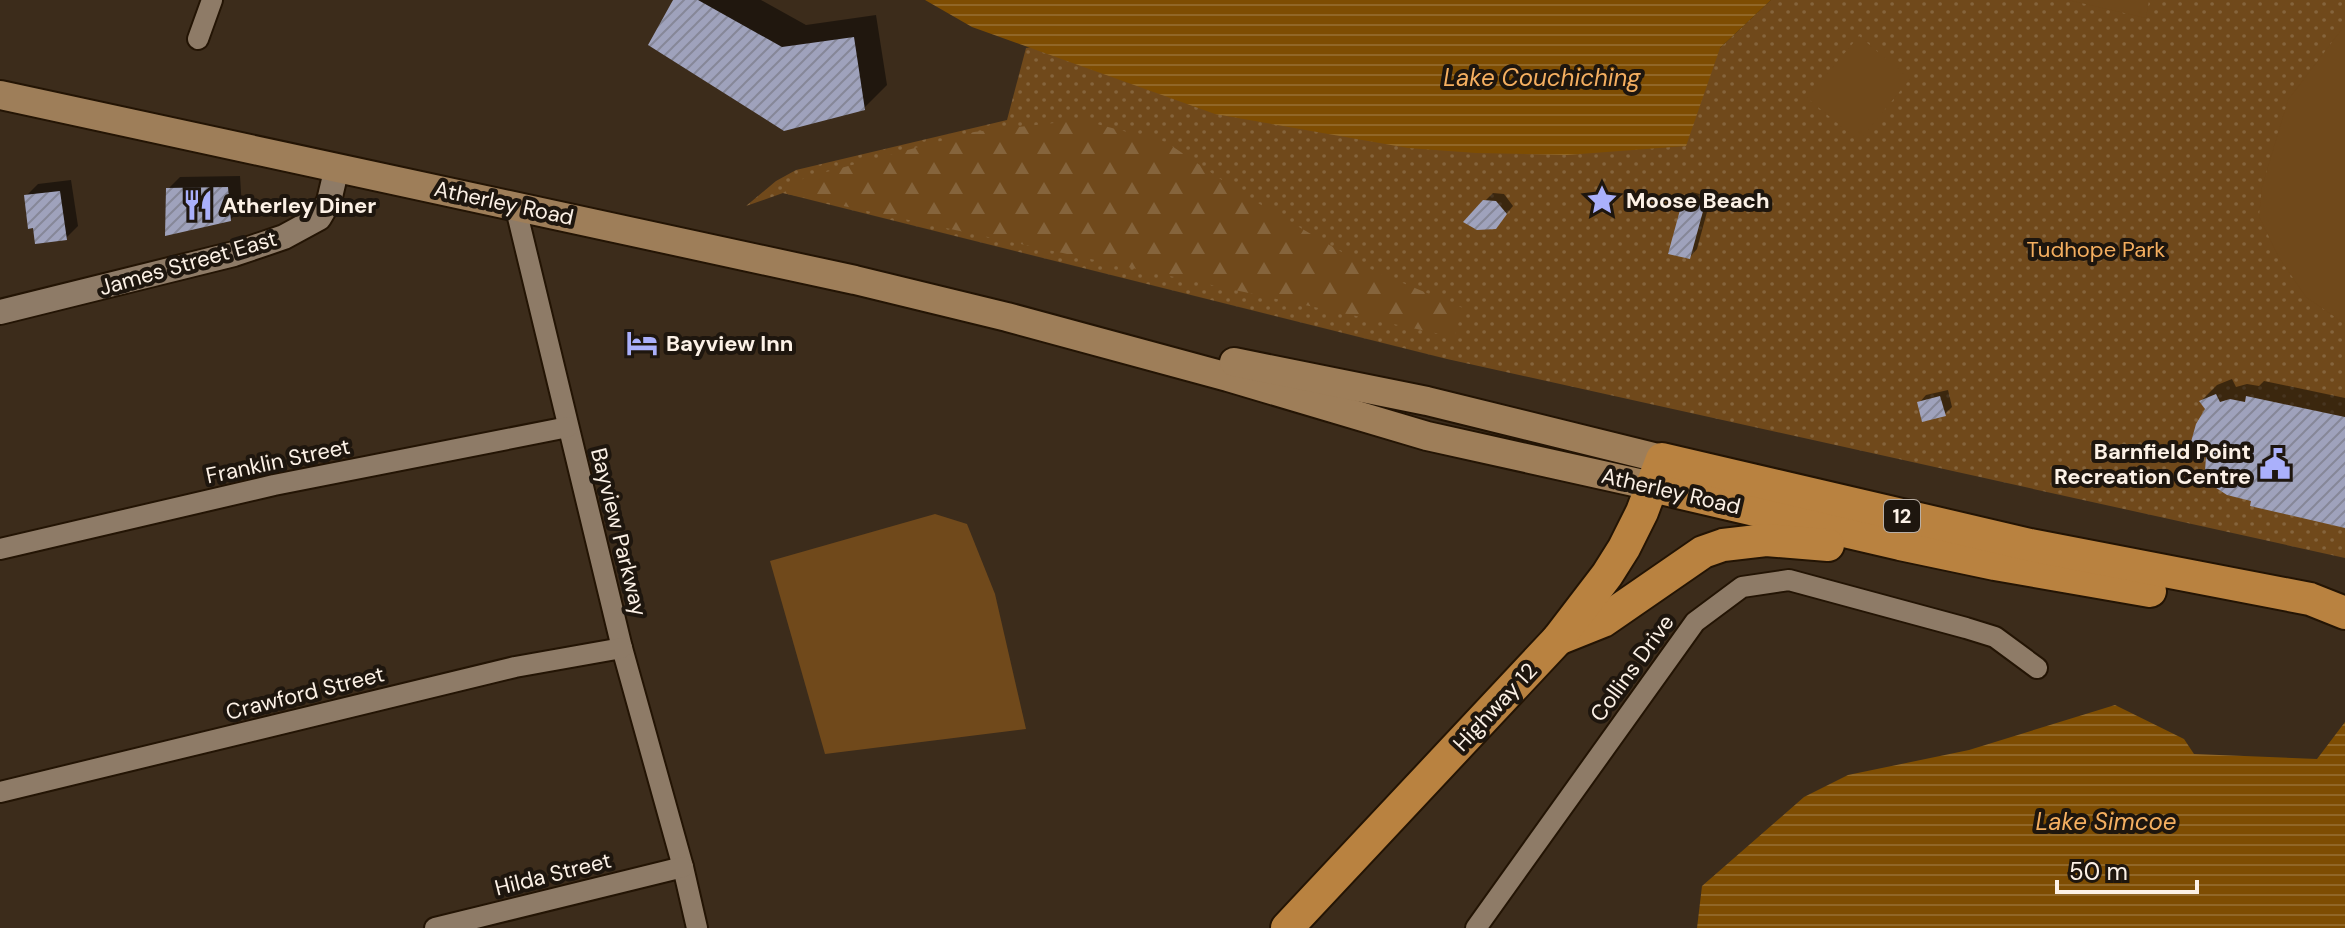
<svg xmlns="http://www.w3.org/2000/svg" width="2345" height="928" font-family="'DM Sans',sans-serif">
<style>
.green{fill:url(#green-dots)}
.forest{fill:url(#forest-firs)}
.pitch{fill:#70491b}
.water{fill:url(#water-rules)}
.shadow{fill:#0007}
.building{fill:url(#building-hatch)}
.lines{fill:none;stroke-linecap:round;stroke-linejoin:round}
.minor-casing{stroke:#231404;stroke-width:24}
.tertiary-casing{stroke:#231404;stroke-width:28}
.secondary-casing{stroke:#231404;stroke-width:32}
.trunk-casing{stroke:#231404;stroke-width:36}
.minor{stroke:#8e7b67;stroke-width:20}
.tertiary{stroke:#8e7b67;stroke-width:24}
.secondary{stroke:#9e7e59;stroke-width:28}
.trunk{stroke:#b98240;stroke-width:32}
.labels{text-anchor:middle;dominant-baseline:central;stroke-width:8;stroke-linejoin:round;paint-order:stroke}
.shield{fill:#1e160e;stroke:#b9afa5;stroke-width:2}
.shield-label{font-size:20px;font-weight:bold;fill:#fcf1e6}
.poi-label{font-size:22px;font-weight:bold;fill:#fcf1e6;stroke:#1e160e;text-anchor:start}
.street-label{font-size:22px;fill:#fcf1e6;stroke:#1e160e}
.park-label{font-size:22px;fill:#f4ae5f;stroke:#1e160e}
.water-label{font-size:24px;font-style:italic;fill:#f5af60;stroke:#1e160e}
</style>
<defs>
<pattern id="green-dots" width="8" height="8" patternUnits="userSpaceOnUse" patternTransform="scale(2)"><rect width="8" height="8" fill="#70491b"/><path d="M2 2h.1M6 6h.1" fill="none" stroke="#85643c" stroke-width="1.8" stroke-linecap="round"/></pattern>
<pattern id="forest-firs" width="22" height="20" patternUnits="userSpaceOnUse" patternTransform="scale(2)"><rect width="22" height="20" fill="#70491b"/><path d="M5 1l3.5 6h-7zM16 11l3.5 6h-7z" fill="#85643c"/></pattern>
<pattern id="water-rules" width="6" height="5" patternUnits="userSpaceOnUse" patternTransform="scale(2)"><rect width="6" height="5" fill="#7e4d02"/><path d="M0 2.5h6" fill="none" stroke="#916727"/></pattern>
<pattern id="building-hatch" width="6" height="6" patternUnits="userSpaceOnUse" patternTransform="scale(2)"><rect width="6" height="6" fill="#9fa2bc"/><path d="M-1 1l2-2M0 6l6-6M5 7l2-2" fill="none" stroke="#868798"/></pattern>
</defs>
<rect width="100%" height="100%" fill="#3c2c1b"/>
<polygon class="green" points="1349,0 1720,48 1771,0 2345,0 2345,558 1447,359 783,193 746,206 776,181 796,170 1007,120 1026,48"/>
<polygon class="forest" points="1081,120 1166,142 1241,193 1374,271 1463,308 1454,337 783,193 804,178 974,132"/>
<g class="pitch">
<polygon points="2068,0 2149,0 2146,18"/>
<polygon points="2345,25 2345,324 2306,297 2278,256 2259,216 2262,187 2288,100"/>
<polygon points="1859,36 1910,79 1859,141 1807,98"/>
<polygon points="935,514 967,524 995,594 1026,729 825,754 770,561"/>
</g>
<g class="water">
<polygon points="925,0 1771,0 1720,48 1686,146 1567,155 1476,153 1408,148 1215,114 972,27"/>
<polygon points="2115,705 2184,739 2194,754 2317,759 2345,722 2345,928 1697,928 1702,886 1804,797 1848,775 1969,750"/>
</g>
<g class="shadow">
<polygon points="675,0 761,0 806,25 876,15 887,85 864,108"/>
<polygon points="240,176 242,208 230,220 168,189 180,177"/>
<polygon points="71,180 78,226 66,238 26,196 38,184"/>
<polygon points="1692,192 1711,197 1697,249 1690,257 1685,200"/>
<polygon points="1493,193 1504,194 1513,206 1503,218 1485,201"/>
<polygon points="2232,379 2236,387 2247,384 2259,386 2264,381 2345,398 2345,526 2253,500 2201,401 2217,385"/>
<polygon points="1948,390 1952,407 1945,414 1919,403 1926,395"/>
</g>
<g class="building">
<polygon points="673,0 698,0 782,47 854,37 865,110 784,131 648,45"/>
<polygon points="228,187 231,221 165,236 166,188"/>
<polygon points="60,191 67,240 35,244 33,228 28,229 24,195"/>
<polygon points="1683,199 1705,204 1690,259 1668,254"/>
<polygon points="1483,200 1496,201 1507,214 1496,229 1477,230 1463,222"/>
<polygon points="2216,394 2220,402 2230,399 2245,402 2246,396 2345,417 2345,528 2250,506 2251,501 2227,495 2210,484 2205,471 2206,457 2201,456 2205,445 2191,442 2196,424 2205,409 2199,401"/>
<polygon points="1940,396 1946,416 1922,422 1917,402"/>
</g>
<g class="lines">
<defs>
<g id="minor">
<polyline points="198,39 212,0"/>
<polyline points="515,205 622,648 683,867 697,928"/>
<polyline points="0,549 274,485 568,427"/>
<polyline points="0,792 515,667 622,648"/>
<polyline points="435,928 683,867"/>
<polyline points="1476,928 1695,622 1742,587 1789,580 1966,628 1995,637 2037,668"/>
</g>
<polyline id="tertiary" points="0,312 234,254 284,237 319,218 329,201 337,167"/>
<g id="secondary">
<polyline points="0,95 855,280 1007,317 1228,377 1427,436 1652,486"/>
<polyline points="1234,362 1427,401 1662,459"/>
</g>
<g id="trunk">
<polyline points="1652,486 1900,544 1995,564 2150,591"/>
<polyline points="1558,639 1603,621 1703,552 1723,545 1766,540 1828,545"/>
<polyline points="1287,928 1558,639 1607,575 1624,548 1642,512 1662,459 2030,545 2310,599 2345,613"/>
</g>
</defs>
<use href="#minor" class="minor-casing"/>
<use href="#tertiary" class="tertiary-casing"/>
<use href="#secondary" class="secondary-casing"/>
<use href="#trunk" class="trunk-casing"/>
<use href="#minor" class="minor"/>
<use href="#tertiary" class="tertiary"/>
<use href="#secondary" class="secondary"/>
<use href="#trunk" class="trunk"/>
</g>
<defs>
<symbol id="sight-bare" viewBox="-9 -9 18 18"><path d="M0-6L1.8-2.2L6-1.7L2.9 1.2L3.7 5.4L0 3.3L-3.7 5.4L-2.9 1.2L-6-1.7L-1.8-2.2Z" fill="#aab0fb" stroke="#1e160e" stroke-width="2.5" paint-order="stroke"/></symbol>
<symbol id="restaurant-bare" viewBox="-9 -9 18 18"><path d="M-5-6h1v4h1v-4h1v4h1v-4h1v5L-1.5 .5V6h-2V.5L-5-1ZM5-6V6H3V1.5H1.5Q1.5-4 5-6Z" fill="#aab0fb" stroke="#1e160e" stroke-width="2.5" paint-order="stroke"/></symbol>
<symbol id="hotel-bare" viewBox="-9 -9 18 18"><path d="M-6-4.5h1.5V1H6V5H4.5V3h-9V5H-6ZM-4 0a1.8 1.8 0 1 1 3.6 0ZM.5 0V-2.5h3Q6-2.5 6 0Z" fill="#aab0fb" stroke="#1e160e" stroke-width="2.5" paint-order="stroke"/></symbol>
<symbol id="civic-bare" viewBox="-9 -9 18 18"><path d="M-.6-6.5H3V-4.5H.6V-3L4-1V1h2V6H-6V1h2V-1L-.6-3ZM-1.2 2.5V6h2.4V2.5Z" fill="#aab0fb" stroke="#1e160e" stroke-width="2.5" paint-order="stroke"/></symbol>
</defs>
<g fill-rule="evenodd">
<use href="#sight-bare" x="1580" y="178" width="44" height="44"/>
<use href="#restaurant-bare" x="176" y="183" width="44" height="44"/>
<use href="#hotel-bare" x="620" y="321" width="44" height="44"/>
<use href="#civic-bare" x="2253" y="442" width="44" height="44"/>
</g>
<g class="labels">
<rect class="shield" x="1884" y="500" width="36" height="32" rx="6"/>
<g class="shield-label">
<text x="1902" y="516">12</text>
</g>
<g class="poi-label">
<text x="1626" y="200">Moose Beach</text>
<text x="222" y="205">Atherley Diner</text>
<text x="666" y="343">Bayview Inn</text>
<text x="2251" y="451" text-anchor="end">Barnfield Point<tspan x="2251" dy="25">Recreation Centre</tspan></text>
</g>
<g class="street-label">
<text transform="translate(504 203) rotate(12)">Atherley Road</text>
<text transform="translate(188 263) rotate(-16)">James Street East</text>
<text transform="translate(278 461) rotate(-12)">Franklin Street</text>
<text transform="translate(1671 491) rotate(13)">Atherley Road</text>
<text transform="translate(619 532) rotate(76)">Bayview Parkway</text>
<text transform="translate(1632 668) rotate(-54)">Collins Drive</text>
<text transform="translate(305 693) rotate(-14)">Crawford Street</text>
<text transform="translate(1495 707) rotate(-47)">Highway 12</text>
<text transform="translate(553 874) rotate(-14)">Hilda Street</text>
</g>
<g class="park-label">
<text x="2096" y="249">Tudhope Park</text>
</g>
<g class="water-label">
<text x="1542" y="77">Lake Couchiching</text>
<text x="2106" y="821">Lake Simcoe</text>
</g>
</g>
<path d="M2057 880v12h140v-12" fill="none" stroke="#fcf1e6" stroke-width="4"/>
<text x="2069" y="880" font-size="24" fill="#fcf1e6" stroke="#1e160e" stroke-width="6" paint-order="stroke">50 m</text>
</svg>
